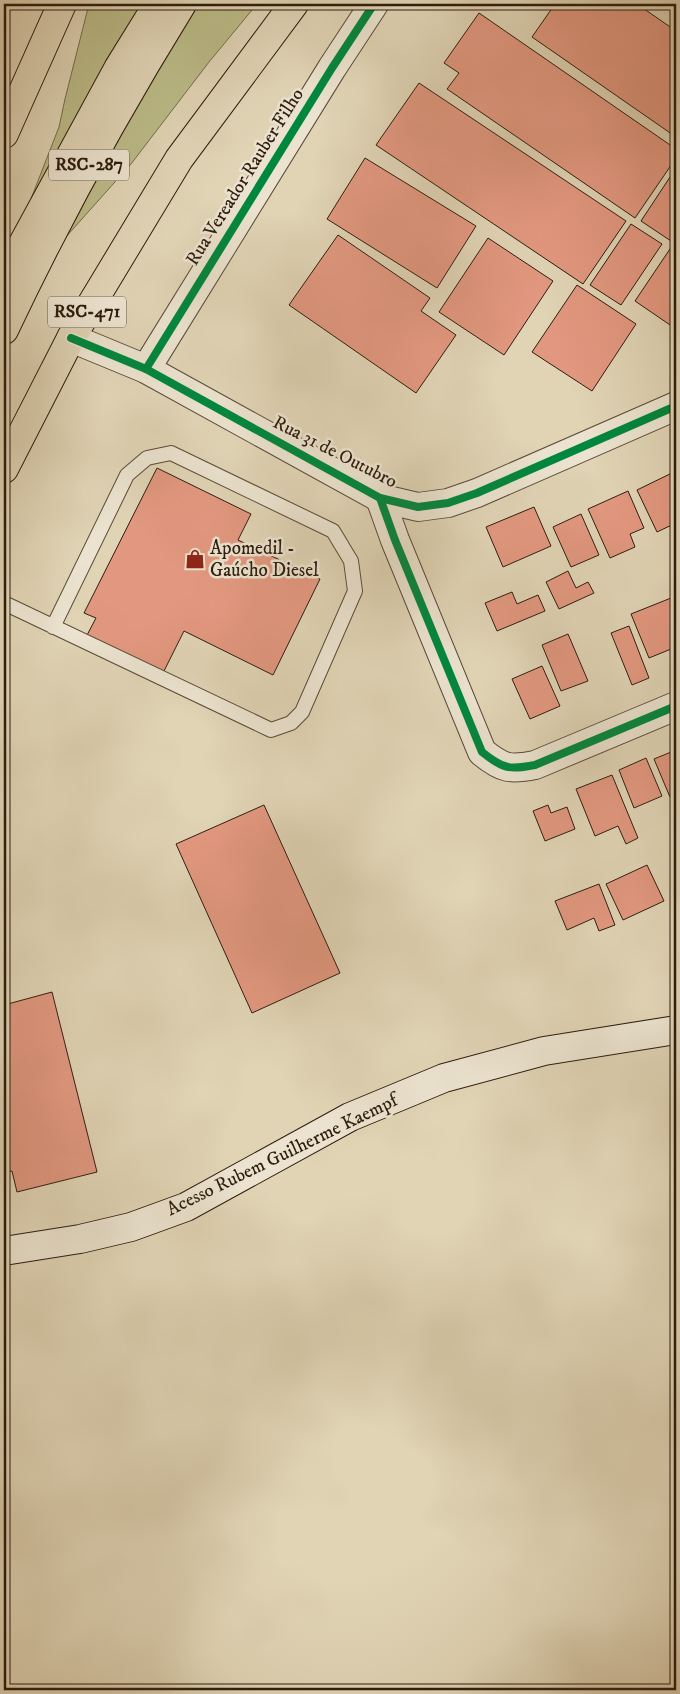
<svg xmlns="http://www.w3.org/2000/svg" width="680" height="1694" font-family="'IM FELL DW Pica',serif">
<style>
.green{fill:#bb8;stroke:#746c4b}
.building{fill:#e29880;stroke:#2e1d0e}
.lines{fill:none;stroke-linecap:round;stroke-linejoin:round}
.lane-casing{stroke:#5a4b38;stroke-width:16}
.street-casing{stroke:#5a4b38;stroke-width:30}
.secondary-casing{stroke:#2e1d0e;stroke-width:30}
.primary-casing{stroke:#2e1d0e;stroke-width:30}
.highway-casing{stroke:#2e1d0e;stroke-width:30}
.lane{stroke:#ebe3cf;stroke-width:14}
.street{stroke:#ebe3cf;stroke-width:28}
.secondary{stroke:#ebe3cf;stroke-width:28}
.primary{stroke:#e0d4b5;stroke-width:28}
.highway{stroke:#e0d4b5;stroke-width:28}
.cycleway-casing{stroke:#ebe3cf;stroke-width:11}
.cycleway{stroke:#00873e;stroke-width:8}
.labels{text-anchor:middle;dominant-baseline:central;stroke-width:5;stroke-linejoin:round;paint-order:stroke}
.shield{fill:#ebe3cf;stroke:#675848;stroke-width:1}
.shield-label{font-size:18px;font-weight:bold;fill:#2e1d0e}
.street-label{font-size:19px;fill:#2e1d0e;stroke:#ebe3cf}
.poi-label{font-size:19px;fill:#2e1d0e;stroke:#ebe3cf;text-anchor:start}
</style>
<rect width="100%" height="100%" fill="#e0d4b5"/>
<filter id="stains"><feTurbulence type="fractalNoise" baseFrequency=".004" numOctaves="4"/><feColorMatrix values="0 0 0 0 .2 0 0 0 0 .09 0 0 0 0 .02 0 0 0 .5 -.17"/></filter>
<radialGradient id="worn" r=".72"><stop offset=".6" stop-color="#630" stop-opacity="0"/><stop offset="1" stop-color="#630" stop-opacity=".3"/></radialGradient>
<polygon class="green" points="89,4 257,4 209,62 131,164 56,248 4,324 4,268 59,127 65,99"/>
<g class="building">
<polygon points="555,4 637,4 676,31 676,137 532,37"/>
<polygon points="479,13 676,149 676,158 635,218 447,89 459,73 444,63"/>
<polygon points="419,83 626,221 583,284 376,145"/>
<polygon points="365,158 476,226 437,288 327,219"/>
<polygon points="676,168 676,329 635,301 674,243 641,221"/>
<polygon points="631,224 662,244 621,305 590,285"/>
<polygon points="338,235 430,298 421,311 456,335 416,393 289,305"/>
<polygon points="488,238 553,281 504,355 439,312"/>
<polygon points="577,285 636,324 592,391 532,352"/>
<polygon points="157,468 251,514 238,540 320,579 273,675 184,631 162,675 86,637 96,618 84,613"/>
<polygon points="676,471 676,523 657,532 637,490"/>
<polygon points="628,491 644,528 630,534 635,547 610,558 588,509"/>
<polygon points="534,507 551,546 503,567 486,527"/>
<polygon points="581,514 599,555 571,567 553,527"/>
<polygon points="568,571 576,588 588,582 594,593 559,609 546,582"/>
<polygon points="512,592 517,604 538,595 545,611 497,631 485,603"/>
<polygon points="671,598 676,610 676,647 649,658 631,614"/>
<polygon points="629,626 649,678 632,685 611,633"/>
<polygon points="568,634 588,681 561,691 542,645"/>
<polygon points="542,666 560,706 530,719 512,679"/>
<polygon points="676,750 676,795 670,797 654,759"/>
<polygon points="646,758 662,796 634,808 619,770"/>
<polygon points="612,775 638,838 626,844 618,826 595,836 576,789"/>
<polygon points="264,805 340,973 252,1013 176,844"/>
<polygon points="548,805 551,813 567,807 575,829 545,841 533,811"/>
<polygon points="647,865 664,901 623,920 606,884"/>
<polygon points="599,884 615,925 599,931 594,918 567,930 555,901"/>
<polygon points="52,992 97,1172 17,1192 12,1171 4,1173 4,1097 5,1097 4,1091 4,1005"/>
</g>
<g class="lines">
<defs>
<polyline id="lane" points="4,603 271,730 291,723 302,712 355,591 351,561 333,531 171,453 147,458 127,475 53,627"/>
<g id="street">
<polyline points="71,338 146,369 380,498 418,507 448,503 477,493 676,406"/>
<polyline points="146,369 332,68 374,4"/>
<path d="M380,498l15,42 87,212c21,17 28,18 53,13l141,-59"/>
</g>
<polyline id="secondary" points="4,1251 80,1239 131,1227 186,1207 350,1117 444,1078 544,1051 676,1030"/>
<g id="primary">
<polyline points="4,134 62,4"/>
<polyline points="4,469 71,338 179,159 294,4"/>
</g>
<g id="highway">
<polyline points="4,283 20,249 119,67 158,4"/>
<path d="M4,330c53,-112 113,-221 178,-326"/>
</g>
</defs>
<use href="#lane" class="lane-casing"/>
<use href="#street" class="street-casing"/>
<use href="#secondary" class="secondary-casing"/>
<use href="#primary" class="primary-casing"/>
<use href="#highway" class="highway-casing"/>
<use href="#lane" class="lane"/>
<use href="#street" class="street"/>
<use href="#secondary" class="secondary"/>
<use href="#primary" class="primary"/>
<use href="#highway" class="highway"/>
<defs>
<g id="cycleway">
<polyline points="71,338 146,369 380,498 418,507 448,503 477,493 676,406"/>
<polyline points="146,369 332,68 374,4"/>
<path d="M380,498l15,42 87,212c21,17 28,18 53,13l141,-59"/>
</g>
</defs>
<use href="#cycleway" class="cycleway-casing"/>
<use href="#cycleway" class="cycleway"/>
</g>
<defs>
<symbol id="shop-bare" viewBox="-9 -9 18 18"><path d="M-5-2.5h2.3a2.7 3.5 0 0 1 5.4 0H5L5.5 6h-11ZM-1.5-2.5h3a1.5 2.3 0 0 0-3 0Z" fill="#8f2418" stroke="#ebe3cf" stroke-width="2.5" paint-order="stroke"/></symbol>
</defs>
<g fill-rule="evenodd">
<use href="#shop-bare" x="181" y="545" width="28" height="28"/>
</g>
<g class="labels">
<g class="shield">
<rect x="49" y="149.5" width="80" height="31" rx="4"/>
<rect x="48" y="296.5" width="78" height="31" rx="4"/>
</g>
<g class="shield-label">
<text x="89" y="165">RSC-287</text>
<text x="87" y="312">RSC-471</text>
</g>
<g class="street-label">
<text transform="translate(245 177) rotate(-58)">Rua Vereador Rauber Filho</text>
<text transform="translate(335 452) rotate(27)">Rua 31 de Outubro</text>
<text transform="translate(282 1155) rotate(-26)">Acesso Rubem Guilherme Kaempf</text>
</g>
<g class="poi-label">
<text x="210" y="548">Apomedil -<tspan x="210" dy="22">Gaúcho Diesel</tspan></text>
</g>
</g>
<rect width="680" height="1694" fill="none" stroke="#e0d4b5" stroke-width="20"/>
<rect x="5" y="5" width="670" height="1684" fill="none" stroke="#2e1d0e" stroke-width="2.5"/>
<rect x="10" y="10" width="660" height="1674" fill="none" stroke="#2e1d0e"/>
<rect width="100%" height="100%" filter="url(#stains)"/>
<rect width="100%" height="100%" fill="url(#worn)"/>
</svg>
